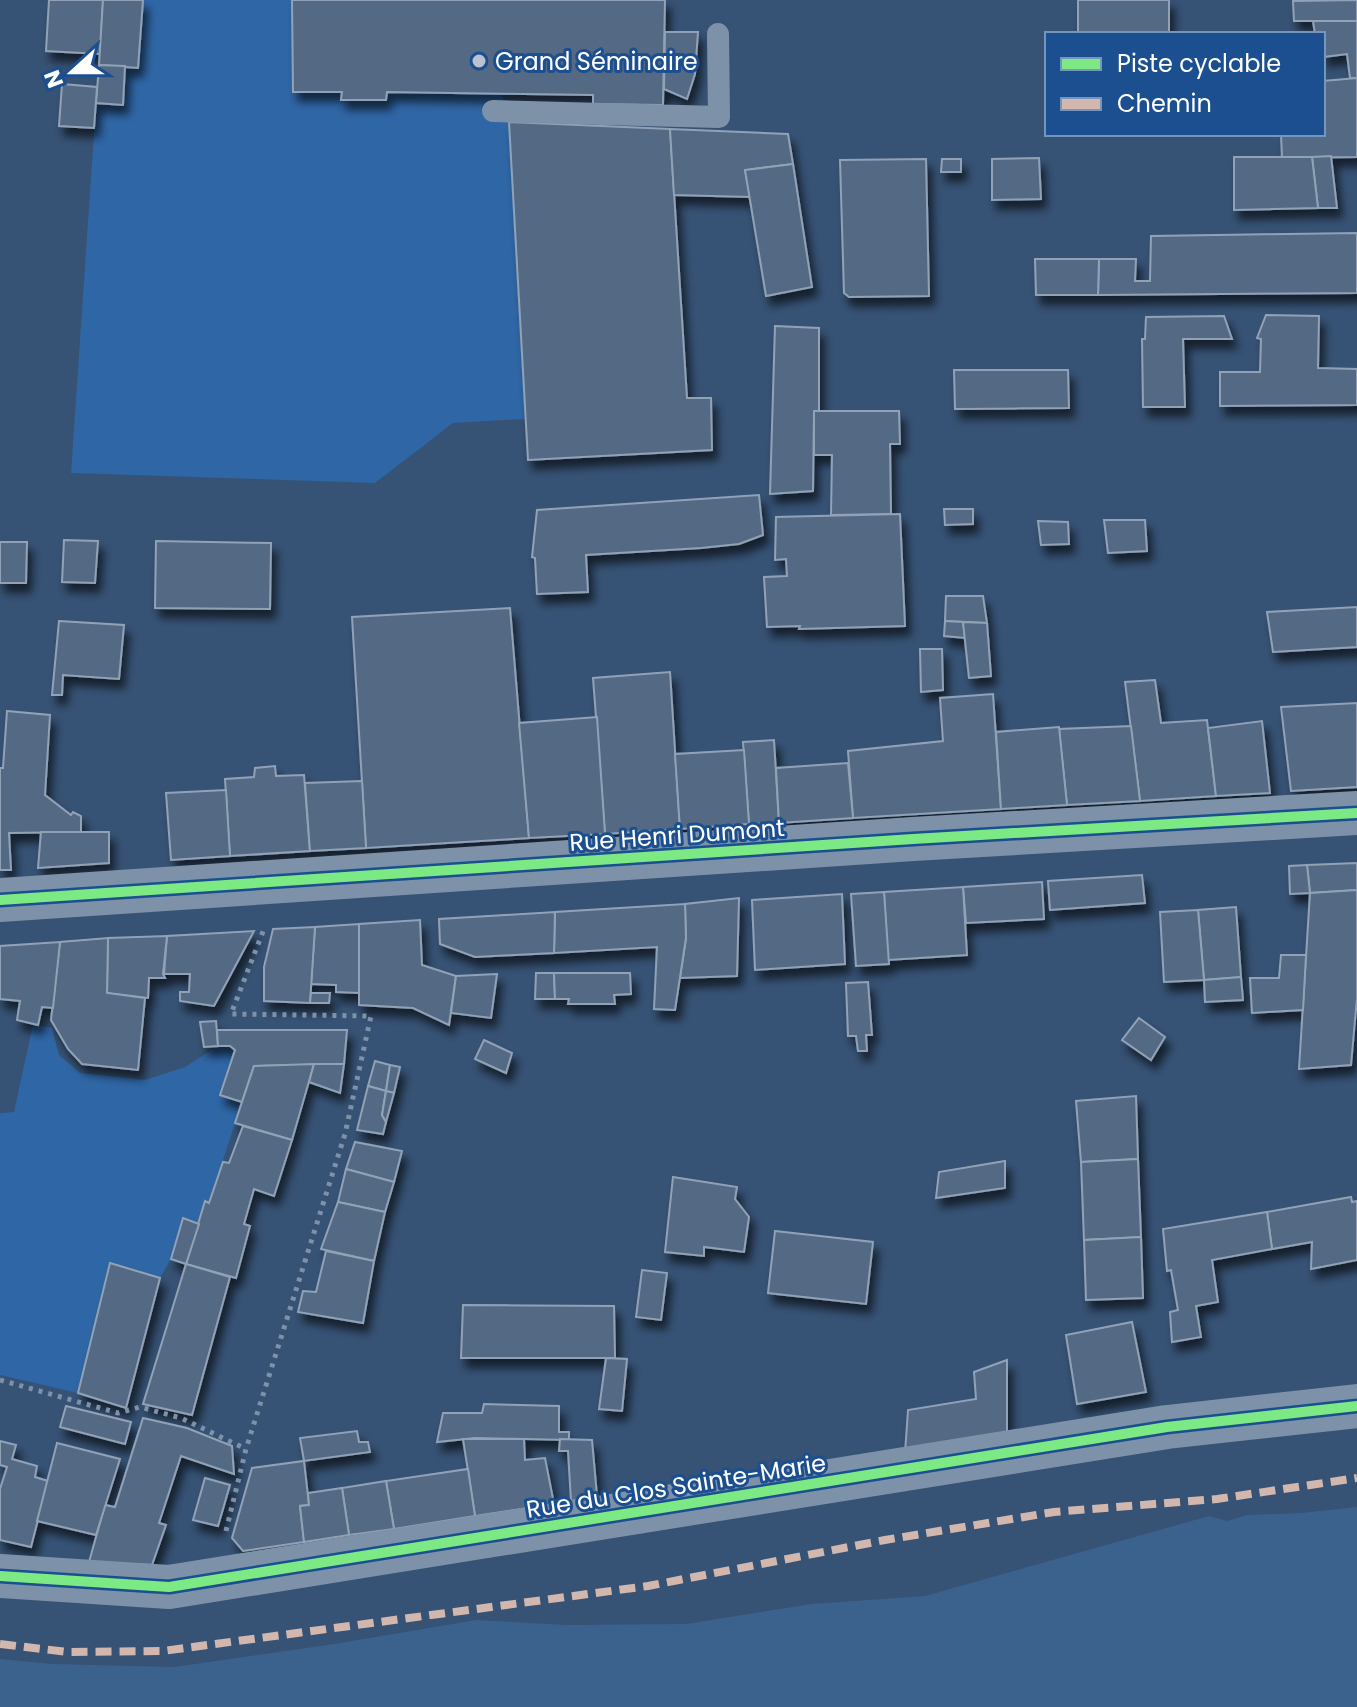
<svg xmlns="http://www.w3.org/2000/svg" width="1357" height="1707" font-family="Poppins,sans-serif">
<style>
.green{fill:#2f66a5}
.water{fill:#3b618d}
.building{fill:#526984;stroke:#92a2b6;stroke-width:2;filter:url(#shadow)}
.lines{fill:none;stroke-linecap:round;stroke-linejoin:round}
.path{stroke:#7d92a8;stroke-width:5;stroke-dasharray:4 6;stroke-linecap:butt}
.service{stroke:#7d92a8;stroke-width:22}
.minor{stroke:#7d92a8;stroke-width:44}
.tertiary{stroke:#7d92a8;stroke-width:44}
.quiet{stroke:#d1b7ad;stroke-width:8;stroke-dasharray:16 8;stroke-linecap:butt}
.cycleway-casing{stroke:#1b4f8f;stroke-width:15}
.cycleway{stroke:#7ce984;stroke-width:10}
.poi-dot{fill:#b9c2ce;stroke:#1b4f8f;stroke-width:3}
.labels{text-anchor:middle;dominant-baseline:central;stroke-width:6;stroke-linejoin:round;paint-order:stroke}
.poi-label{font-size:24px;fill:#fff;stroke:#1b4f8f;text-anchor:start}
.street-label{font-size:24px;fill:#fff;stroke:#1b4f8f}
</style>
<defs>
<filter id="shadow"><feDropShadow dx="5" dy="9" stdDeviation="4" flood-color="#0009"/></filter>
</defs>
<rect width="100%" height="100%" fill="#365274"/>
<g class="green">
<polygon points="143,0 292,0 293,92 342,92 342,100 385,100 387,92 502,94 509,122 525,419 453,423 375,483 71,473 96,103 123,104 125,67 138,68"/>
<polygon points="33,1024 52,1028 59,1055 80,1073 145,1080 185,1067 218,1046 230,1046 235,1050 220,1095 242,1102 209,1203 205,1202 199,1224 183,1219 171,1259 160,1278 109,1263 78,1393 0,1375 0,1113 14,1112"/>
</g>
<polygon class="water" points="1357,1507 1357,1707 0,1707 0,1659 53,1664 174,1667 334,1644 476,1620 567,1625 686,1624 811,1604 925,1596 1209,1516 1227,1521 1247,1515 1301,1513"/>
<g class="building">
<polygon points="49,0 103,0 100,54 46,51"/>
<polygon points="103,0 143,0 138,68 99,65"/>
<polygon points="292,0 665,0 663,105 593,104 593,95 387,92 386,100 341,100 342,92 293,92"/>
<rect x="1078" y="0" width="91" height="34"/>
<polygon points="1357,0 1357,21 1294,21 1293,1"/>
<polygon points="1313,21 1357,21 1357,78 1350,78 1347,54 1323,57 1323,34 1315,34"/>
<polygon points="665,32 698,32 695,74 687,99 664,89"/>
<polygon points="99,65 125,66 123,105 96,103"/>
<polygon points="1357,78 1357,157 1282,158 1281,134 1323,134 1323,81"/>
<polygon points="62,84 97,87 94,128 59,126"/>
<polygon points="509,122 670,129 687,398 711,398 712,450 528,460"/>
<polygon points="670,129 788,134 793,164 745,170 750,197 674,195"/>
<polygon points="1331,156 1337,208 1318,208 1312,157"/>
<polygon points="1234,157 1312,157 1318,208 1234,210"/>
<polygon points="1039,158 1041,199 992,200 992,159"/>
<polygon points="926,159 929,296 849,297 844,293 840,160"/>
<polygon points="942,159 961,159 961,172 941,172"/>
<polygon points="793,164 812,287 766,296 745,170"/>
<polygon points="1357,233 1357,293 1098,295 1099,259 1136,259 1135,281 1150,281 1151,236"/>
<polygon points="1035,259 1099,259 1098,295 1036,295"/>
<polygon points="1266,315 1319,316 1318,368 1357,369 1357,405 1220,406 1220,372 1260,372 1261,339 1257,338"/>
<polygon points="1224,316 1232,339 1183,339 1185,407 1143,407 1142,339 1145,339 1146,317"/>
<polygon points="775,326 819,328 819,411 814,411 813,491 770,494"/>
<polygon points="954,370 1068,370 1069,408 955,409"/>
<polygon points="814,411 899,411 900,444 890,444 891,514 831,515 832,455 814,455"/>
<polygon points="759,495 763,535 739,544 701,548 586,555 588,592 537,594 535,558 532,557 537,510"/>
<polygon points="944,509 973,509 973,524 945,525"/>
<polygon points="900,514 905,626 799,629 800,626 767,627 764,577 787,576 786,559 775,560 776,517"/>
<polygon points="1104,520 1145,520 1147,551 1108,553"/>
<polygon points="1038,521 1068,522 1069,544 1041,545"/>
<polygon points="64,540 98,541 95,583 62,582"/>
<polygon points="156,541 271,543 270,609 155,608"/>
<polygon points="0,542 27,542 26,583 0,583"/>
<polygon points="946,596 983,596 987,623 945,621"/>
<polygon points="1357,607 1357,647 1273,652 1267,612"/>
<polygon points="510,608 529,838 366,848 352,617"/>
<polygon points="59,621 124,625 119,679 63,675 62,695 52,695"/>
<polygon points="945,621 963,622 965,638 944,636"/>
<polygon points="963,622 987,623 991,676 969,678"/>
<polygon points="920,649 942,649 943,690 921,692"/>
<polygon points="670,672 680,829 605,834 593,678"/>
<polygon points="1155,680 1161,723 1207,720 1216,796 1140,801 1125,682"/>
<polygon points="993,694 1001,809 853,818 848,751 943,741 940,698"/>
<polygon points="1357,703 1357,787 1291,791 1281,707"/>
<polygon points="7,711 50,715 45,795 71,815 73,812 81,816 81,832 9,833 11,870 0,870 0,768 3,768"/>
<polygon points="597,717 605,834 529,838 519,723"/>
<polygon points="1262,721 1270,793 1216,796 1208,728"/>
<polygon points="1131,726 1140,801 1067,805 1059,729"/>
<polygon points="1059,727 1067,805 1001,809 996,732"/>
<polygon points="774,740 779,823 749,824 743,742"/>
<polygon points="744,750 749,824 680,829 675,754"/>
<polygon points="848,763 853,818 779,823 776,768"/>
<polygon points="275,766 276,776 304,775 310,851 230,856 225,779 254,777 255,768"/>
<polygon points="362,781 366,848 310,851 305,783"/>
<polygon points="226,790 230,856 171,860 166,793"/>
<polygon points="41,832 109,832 109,863 38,868"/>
<polygon points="1357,863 1357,890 1310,893 1307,865"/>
<polygon points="1307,865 1310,893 1290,894 1289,866"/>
<polygon points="1142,875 1145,903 1050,910 1048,881"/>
<polygon points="1042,882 1044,919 966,923 963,887"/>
<polygon points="963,887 967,955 888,960 884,892"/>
<polygon points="1357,890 1357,998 1351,1065 1299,1069 1310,893"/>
<polygon points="884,892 889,964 856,966 851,894"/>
<polygon points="842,894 845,964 755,970 752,900"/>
<polygon points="739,898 737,976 680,978 686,938 685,904"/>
<polygon points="685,904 686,938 675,1010 654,1009 657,947 554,953 555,912"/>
<polygon points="1236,907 1241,977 1204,980 1198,910"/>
<polygon points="1198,910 1204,980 1164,982 1160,912"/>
<polygon points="555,912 554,953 475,957 440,944 439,919"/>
<polygon points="420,920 422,965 456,976 449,1025 413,1008 359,1005 359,924"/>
<polygon points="359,924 359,993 336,992 336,985 311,984 315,927"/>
<polygon points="315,927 310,1003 264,1001 264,967 273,929"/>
<polygon points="254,931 214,1006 180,1001 180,992 189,992 190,974 164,974 167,936"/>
<polygon points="167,936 163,974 165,978 149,978 148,998 107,993 108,938"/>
<polygon points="108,938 107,993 145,998 138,1070 82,1064 68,1049 51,1020 60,942"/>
<polygon points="60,942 53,1008 42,1007 38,1025 17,1020 20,1001 0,999 0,946"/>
<polygon points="1281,955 1306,955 1303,1010 1252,1013 1250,978 1279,978"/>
<polygon points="536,973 554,973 555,999 535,999"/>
<polygon points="554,973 630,973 631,994 614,995 615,1004 568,1004 569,999 555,999"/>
<polygon points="497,974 491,1018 451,1013 456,976"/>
<polygon points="1241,977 1243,1000 1205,1002 1204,980"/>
<polygon points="868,982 872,1035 866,1035 867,1051 858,1051 856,1036 848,1036 846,983"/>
<polygon points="311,993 330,993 329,1003 310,1003"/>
<polygon points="1139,1018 1165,1037 1151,1060 1122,1040"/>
<polygon points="216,1021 218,1046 204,1047 200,1022"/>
<polygon points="217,1030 347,1030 344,1064 254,1066 242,1102 220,1095 235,1050 230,1046 218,1046"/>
<polygon points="484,1040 512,1053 506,1073 475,1059"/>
<polygon points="375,1061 390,1065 386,1091 368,1086"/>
<polygon points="314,1064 292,1140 235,1123 254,1066"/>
<polygon points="314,1064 344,1064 340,1093 309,1082"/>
<polygon points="390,1065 400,1067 394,1093 386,1091"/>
<polygon points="368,1086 386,1091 382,1115 386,1122 383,1134 357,1130"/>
<polygon points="386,1091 394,1093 386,1122 382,1115"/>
<polygon points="1136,1096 1138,1159 1081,1162 1076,1101"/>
<polygon points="243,1126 292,1140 274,1196 254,1189 244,1224 250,1226 236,1278 186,1264 205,1201 209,1203 223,1162 229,1163"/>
<polygon points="355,1142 402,1151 394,1182 346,1169"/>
<polygon points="1138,1159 1141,1237 1084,1240 1081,1162"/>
<polygon points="1005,1161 1005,1188 936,1198 939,1172"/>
<polygon points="346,1169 394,1182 385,1212 338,1202"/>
<polygon points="673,1177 737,1187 735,1199 749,1217 744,1252 704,1247 704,1256 665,1252"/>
<polygon points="1351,1197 1352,1202 1357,1201 1357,1260 1311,1269 1312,1242 1272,1249 1267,1212"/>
<polygon points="338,1202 385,1212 374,1261 321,1249"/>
<polygon points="1267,1212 1272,1249 1212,1260 1218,1302 1196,1306 1201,1337 1172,1342 1170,1312 1178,1310 1171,1270 1167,1271 1163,1229"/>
<polygon points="183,1218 199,1224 186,1264 171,1259"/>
<polygon points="775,1231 873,1242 866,1304 768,1293"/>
<polygon points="1141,1237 1143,1298 1086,1300 1084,1240"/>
<polygon points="326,1251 374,1261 363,1323 298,1312 303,1291 316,1292"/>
<polygon points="110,1263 160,1278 126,1408 78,1393"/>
<polygon points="186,1264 230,1277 192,1415 143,1404"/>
<polygon points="642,1270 667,1273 661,1320 636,1317"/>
<polygon points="463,1305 614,1306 615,1358 461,1358"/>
<polygon points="1132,1322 1146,1392 1077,1404 1066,1335"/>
<polygon points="606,1358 627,1359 622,1411 599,1409"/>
<polygon points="1007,1360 1007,1433 905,1453 908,1410 976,1399 974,1372"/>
<polygon points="484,1404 559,1406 559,1432 569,1432 569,1440 475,1438 437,1442 443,1413 482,1413"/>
<polygon points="66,1406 131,1422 125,1444 60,1427"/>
<polygon points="143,1418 187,1428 232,1446 234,1474 181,1456 159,1523 166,1525 152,1565 89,1562 105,1505 115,1507"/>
<polygon points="357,1431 359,1442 368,1442 370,1452 304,1461 300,1438"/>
<polygon points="463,1439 524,1439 525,1460 545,1458 554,1504 475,1516"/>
<polygon points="560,1439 592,1440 597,1496 571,1501 568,1451 559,1451"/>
<polygon points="0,1441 16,1445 12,1459 37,1466 35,1477 48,1481 31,1547 0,1540 0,1489 7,1467 0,1465"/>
<polygon points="57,1443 120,1459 96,1535 37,1521"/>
<polygon points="304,1461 309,1505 300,1506 304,1542 243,1551 232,1538 252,1468"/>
<polygon points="468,1469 475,1516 394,1529 386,1481"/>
<polygon points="205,1478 230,1485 218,1526 193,1520"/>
<polygon points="386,1481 394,1529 349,1535 342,1488"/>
<polygon points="342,1488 349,1535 304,1542 300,1506 309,1505 308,1493"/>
</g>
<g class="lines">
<g class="path">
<polyline points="0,1380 118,1413 140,1407 181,1418 246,1449"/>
<polyline points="226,1531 246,1449 345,1134 371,1016 231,1014 264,929"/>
</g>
<polyline class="service" points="493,111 719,117 718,34"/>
<polyline class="minor" points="0,1576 169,1587 1167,1427 1357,1406"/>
<polyline class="tertiary" points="0,900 913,839 1357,813"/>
<polyline class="quiet" points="0,1644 68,1652 163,1651 648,1586 885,1540 1054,1512 1217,1499 1357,1478"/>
<defs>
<g id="cycleway">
<polyline points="0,900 913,839 1357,813"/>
<polyline points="0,1576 169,1587 1167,1427 1357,1406"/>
</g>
</defs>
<use href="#cycleway" class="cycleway-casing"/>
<use href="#cycleway" class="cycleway"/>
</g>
<circle class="poi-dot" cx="479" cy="61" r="8"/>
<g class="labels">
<g class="poi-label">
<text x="495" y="61">Grand Séminaire</text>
</g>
<g class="street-label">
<text transform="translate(677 835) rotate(-4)">Rue Henri Dumont</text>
<text transform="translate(676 1486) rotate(-9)">Rue du Clos Sainte-Marie</text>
</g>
</g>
<rect x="1045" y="32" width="280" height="104" fill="#1b4f8f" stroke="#7695bc" stroke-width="2"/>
<rect x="1061" y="58" width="40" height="12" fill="#7ce984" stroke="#7695bc" stroke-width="2"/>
<text x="1117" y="72" font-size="24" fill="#ffffff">Piste cyclable</text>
<rect x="1061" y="98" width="40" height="12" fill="#d1b7ad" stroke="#7695bc" stroke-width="2"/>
<text x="1117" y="112" font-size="24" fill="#ffffff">Chemin</text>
<g transform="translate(72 72) rotate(249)" stroke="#1b4f8f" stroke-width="6" paint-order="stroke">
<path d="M0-6L14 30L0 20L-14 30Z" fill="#ffffff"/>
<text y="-12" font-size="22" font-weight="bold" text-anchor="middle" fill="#ffffff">N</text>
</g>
</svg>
